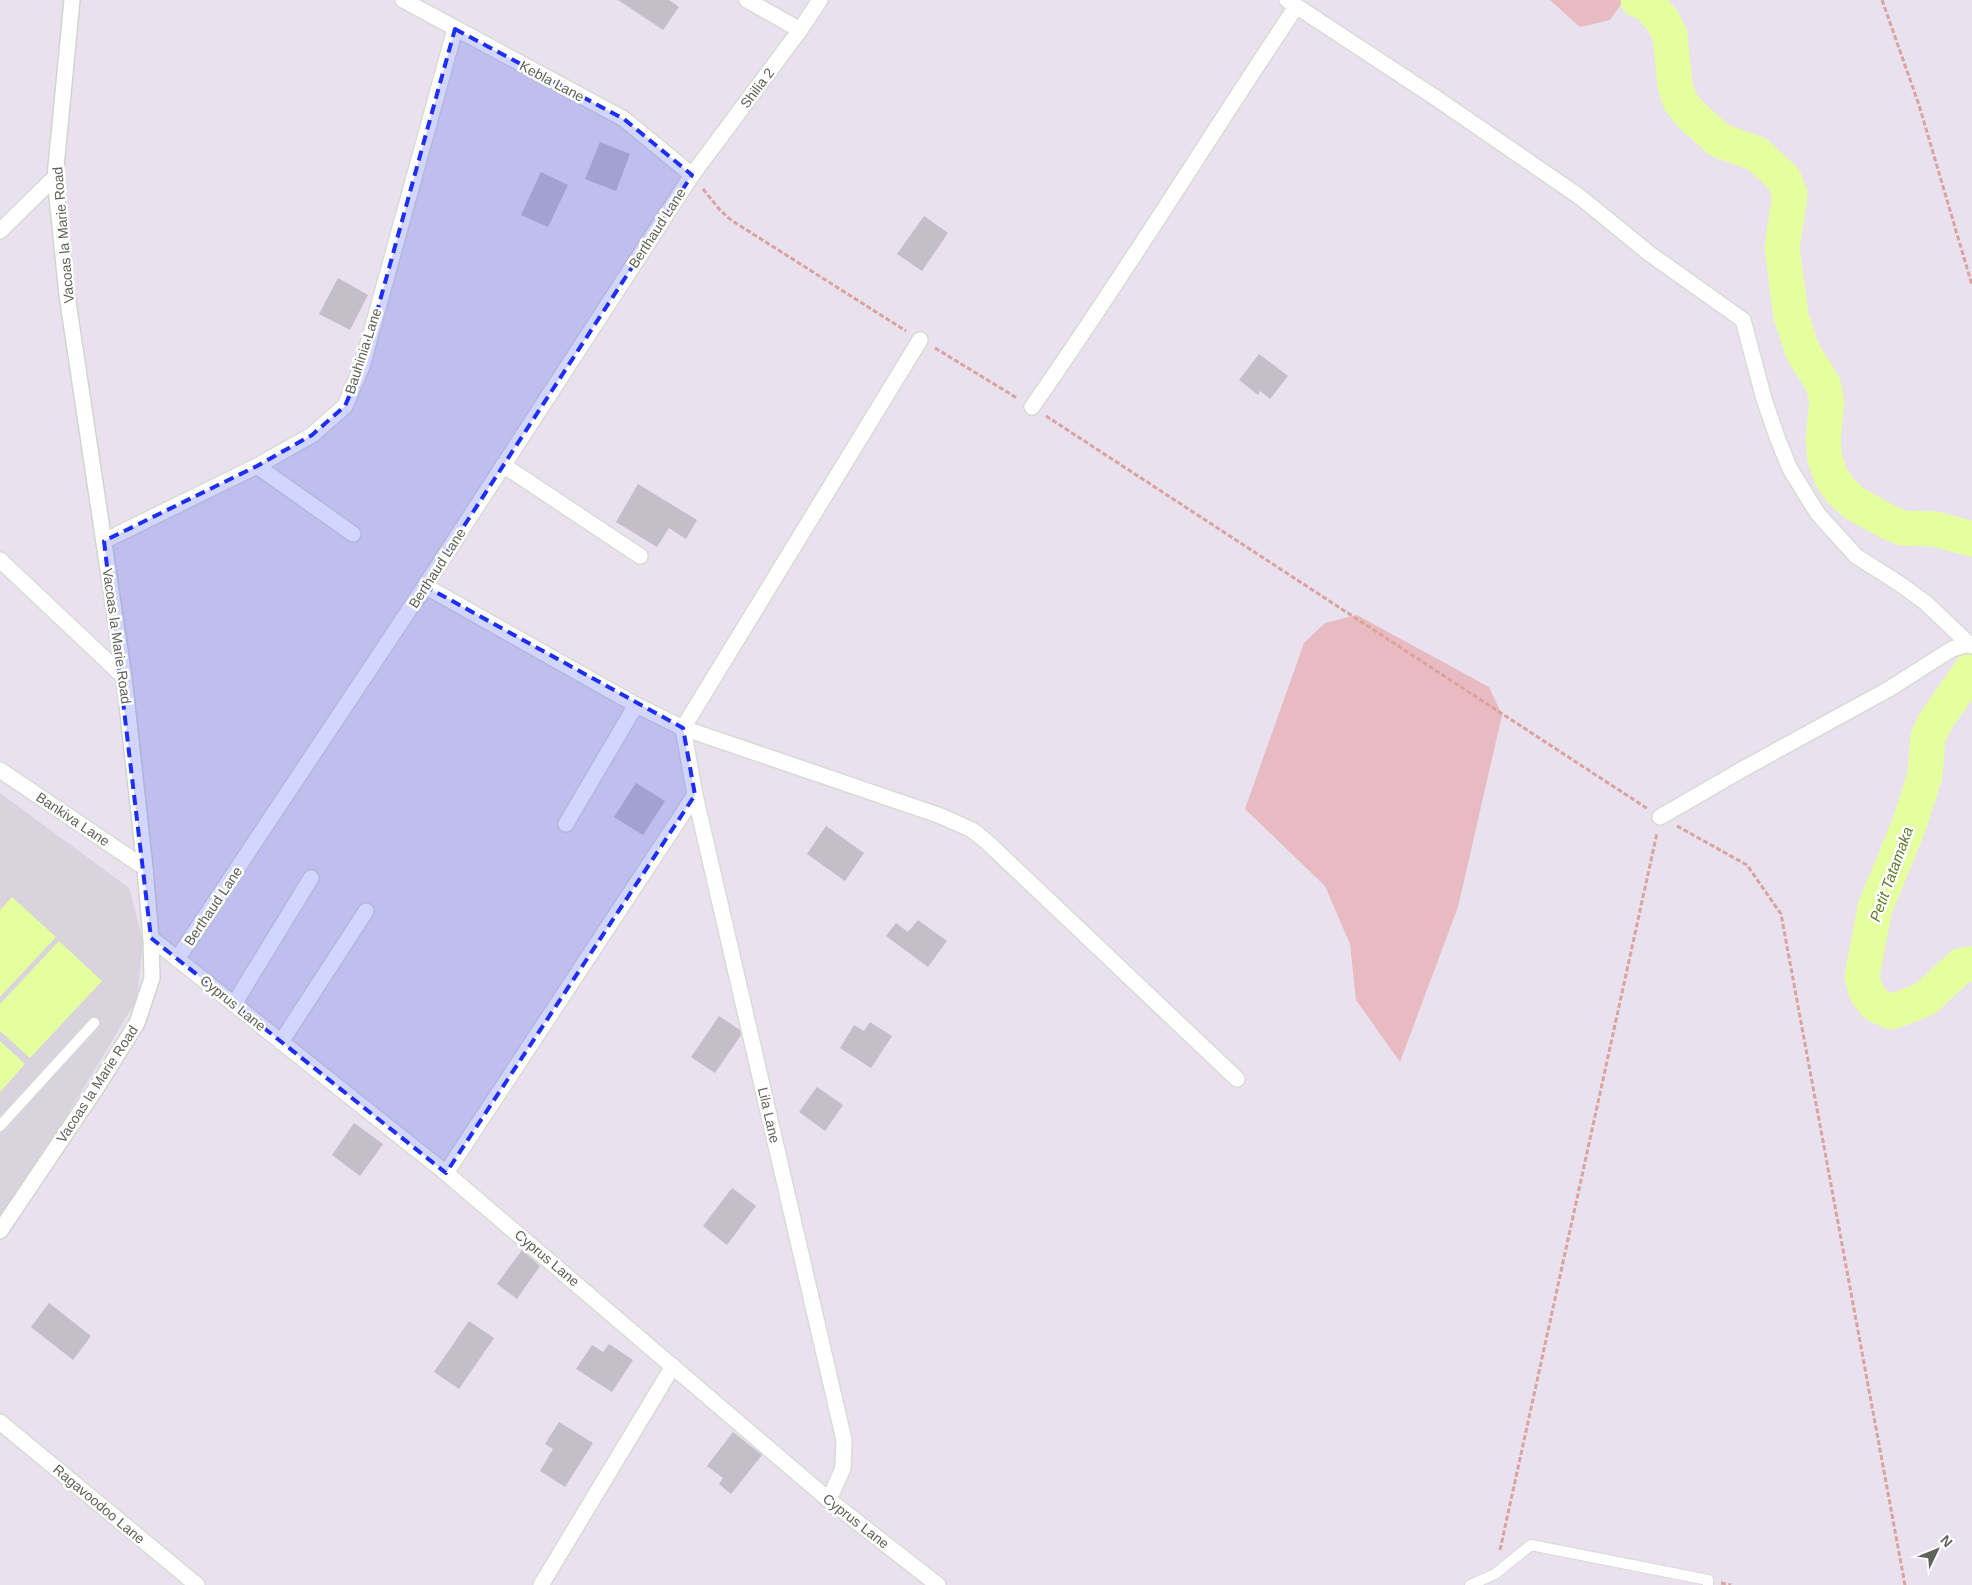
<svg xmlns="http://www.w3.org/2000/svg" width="1972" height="1585" font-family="Arial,sans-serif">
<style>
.industrial{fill:#d8d3dc}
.green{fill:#e8bac2}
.water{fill:#e5ff9f}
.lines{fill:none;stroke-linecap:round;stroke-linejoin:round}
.river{stroke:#e5ff9f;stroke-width:35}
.building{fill:#c3bec8}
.service-casing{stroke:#d8dcd4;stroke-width:12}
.minor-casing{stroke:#d8dcd4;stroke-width:18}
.secondary-casing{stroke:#d1d6cc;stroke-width:18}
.path{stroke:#dba39d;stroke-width:3;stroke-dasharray:5 2.5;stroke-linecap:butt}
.service{stroke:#fff;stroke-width:10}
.minor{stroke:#fff;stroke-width:15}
.secondary{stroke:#fff;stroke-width:15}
.marked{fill:#1d2ff7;fill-opacity:0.2;stroke:#1d2ff7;stroke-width:4;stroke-dasharray:10 6;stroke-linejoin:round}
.labels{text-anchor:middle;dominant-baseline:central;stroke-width:5;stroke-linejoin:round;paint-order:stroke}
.street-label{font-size:14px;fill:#5f6359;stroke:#fff}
.water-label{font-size:15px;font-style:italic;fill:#5b7826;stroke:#fff}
</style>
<rect width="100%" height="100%" fill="#e9e1ee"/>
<polygon class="industrial" points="0,793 129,888 143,941 137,999 73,1106 0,1218"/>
<g class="green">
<polygon points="1550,0 1624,0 1610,20 1580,27"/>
<polygon points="1357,615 1489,687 1502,715 1458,907 1400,1062 1356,1000 1350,944 1325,886 1245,809 1304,643 1325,623"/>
</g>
<g class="water">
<polygon points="12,897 56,937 0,997 0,910"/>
<polygon points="59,941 102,981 30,1058 0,1031 0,1004"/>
<polygon points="0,1041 25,1064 0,1092"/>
</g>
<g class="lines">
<g class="river">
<polyline points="1638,0 1648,4 1663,21 1670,36 1675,85 1680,101 1691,115 1719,140 1757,154 1784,179 1790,195 1782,247 1791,316 1803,352 1823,384 1827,402 1823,439 1825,459 1831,477 1841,491 1854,503 1886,521 1902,528 1935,529 1972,539"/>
<polyline points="1972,669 1935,722 1928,737 1925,775 1909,825 1875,908 1862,976 1866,992 1876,1005 1892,1012 1925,999 1962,965 1972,964"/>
</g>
</g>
<g class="building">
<polygon points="618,0 669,0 679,7 663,30"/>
<polygon points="600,142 630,154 616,191 585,179"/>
<polygon points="541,172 568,185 548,227 521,215"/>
<polygon points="924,216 948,233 922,271 897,254"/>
<polygon points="338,278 368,295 350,330 319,314"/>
<polygon points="1259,354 1288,376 1270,399 1260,391 1258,395 1239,380"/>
<polygon points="638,484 697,520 686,539 669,528 657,547 616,522"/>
<polygon points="636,783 665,801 643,835 614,817"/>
<polygon points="826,826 864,853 845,881 807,854"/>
<polygon points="918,920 947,941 928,967 886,936 896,923 908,932"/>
<polygon points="719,1016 740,1030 741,1035 715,1073 691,1057"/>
<polygon points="870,1022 892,1036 871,1068 840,1048 854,1025 864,1031"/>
<polygon points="817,1087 843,1105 825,1131 799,1112"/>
<polygon points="354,1123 383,1144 360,1176 332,1155"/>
<polygon points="732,1188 756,1206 727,1245 703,1226"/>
<polygon points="522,1250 540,1266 517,1299 497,1284"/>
<polygon points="49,1303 91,1336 73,1360 31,1327"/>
<polygon points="469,1321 494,1338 459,1389 434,1372"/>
<polygon points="609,1344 633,1360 612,1392 576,1369 592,1345 603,1352"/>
<polygon points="559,1422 593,1443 565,1487 540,1471 553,1449 545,1444"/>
<polygon points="733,1432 762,1455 731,1494 719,1484 723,1478 707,1466"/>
</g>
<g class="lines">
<defs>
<g id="service">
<polyline points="0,1126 94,1023"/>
<polyline points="1470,1585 1495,1574 1531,1545 1708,1580 1708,1585"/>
</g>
<g id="minor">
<polyline points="403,0 624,119 692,175"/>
<polyline points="747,0 800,30"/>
<polyline points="1287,0 1436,98 1580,197 1650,254 1743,320 1764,399 1777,437 1790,469 1818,514 1856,556 1900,584 1926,603 1969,644"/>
<polyline points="0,231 55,177"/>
<path d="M1032,407c92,-131 175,-267 264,-400"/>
<polyline points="503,465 640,556"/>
<polyline points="257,466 353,534"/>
<polyline points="104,541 257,466 312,435 345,406 362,366 455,29"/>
<polyline points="0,560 124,677"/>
<polyline points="425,586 636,705 683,728 941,816 972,830 986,841 1237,1079"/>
<polyline points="0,770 145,868"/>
<polyline points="1660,817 1743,769 1889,689 1952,649 1969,644 1972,646"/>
<polyline points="566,824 636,705"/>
<polyline points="151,938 446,1173 829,1500 938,1585"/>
<polyline points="177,959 425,586 692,175 800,30 820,0"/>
<polyline points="234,1004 311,878"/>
<polyline points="281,1042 366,911"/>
<polyline points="446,1173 695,795"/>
<polyline points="0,1422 197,1585"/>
<polyline points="829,1500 843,1468 844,1440 695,795 683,728 920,340"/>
<polyline points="541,1585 673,1366"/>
</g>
<polyline id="secondary" points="0,1231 97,1087 137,1023 152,978 151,938 145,868 124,677 67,295 55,177 72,0"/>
</defs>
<use href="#service" class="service-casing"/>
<use href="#minor" class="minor-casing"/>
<use href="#secondary" class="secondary-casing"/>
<g class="path">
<polyline points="1882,0 1919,105 1972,285"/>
<polyline points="703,189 720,210 731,220 906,331"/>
<polyline points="935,348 1017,398"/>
<polyline points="1046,416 1648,809"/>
<polyline points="1677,826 1747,865 1781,914 1905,1585"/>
<polyline points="1500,1550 1657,833"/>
<polyline points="1721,1583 1731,1585"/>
</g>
<use href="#service" class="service"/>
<use href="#minor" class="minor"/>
<use href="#secondary" class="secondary"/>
</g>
<path class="marked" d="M455,29l169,90 68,56 -267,411 258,142 12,67 -249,378 -295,-235 -47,-397 153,-75 55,-31 33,-29 17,-40z"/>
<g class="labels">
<g class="street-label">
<text transform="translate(552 81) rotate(28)">Kebla Lane</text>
<text transform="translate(757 88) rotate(-53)">Shilia 2</text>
<text transform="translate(657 228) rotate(-57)">Berthaud Lane</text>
<text transform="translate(63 235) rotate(-95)">Vacoas la Marie Road</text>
<text transform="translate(363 351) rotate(-72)">Bauhinia Lane</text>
<text transform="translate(437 568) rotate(-57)">Berthaud Lane</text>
<text transform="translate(117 636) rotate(82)">Vacoas la Marie Road</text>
<text transform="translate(73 819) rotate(34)">Bankiva Lane</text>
<text transform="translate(213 906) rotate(-56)">Berthaud Lane</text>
<text transform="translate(233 1003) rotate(39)">Cyprus Lane</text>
<text transform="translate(97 1084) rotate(-57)">Vacoas la Marie Road</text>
<text transform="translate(769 1115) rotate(77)">Lila Lane</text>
<text transform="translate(547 1258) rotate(40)">Cyprus Lane</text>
<text transform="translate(99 1504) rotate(40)">Ragavoodoo Lane</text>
<text transform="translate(856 1521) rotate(38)">Cyprus Lane</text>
</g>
<g class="water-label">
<text transform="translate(1891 874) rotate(-70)">Petit Tatamaka</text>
</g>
</g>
<g transform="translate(1937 1550) rotate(47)" stroke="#ffffff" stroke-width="4" paint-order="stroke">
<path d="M0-4L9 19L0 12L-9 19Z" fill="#5f6359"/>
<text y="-8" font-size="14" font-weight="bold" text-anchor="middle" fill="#5f6359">N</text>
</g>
</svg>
